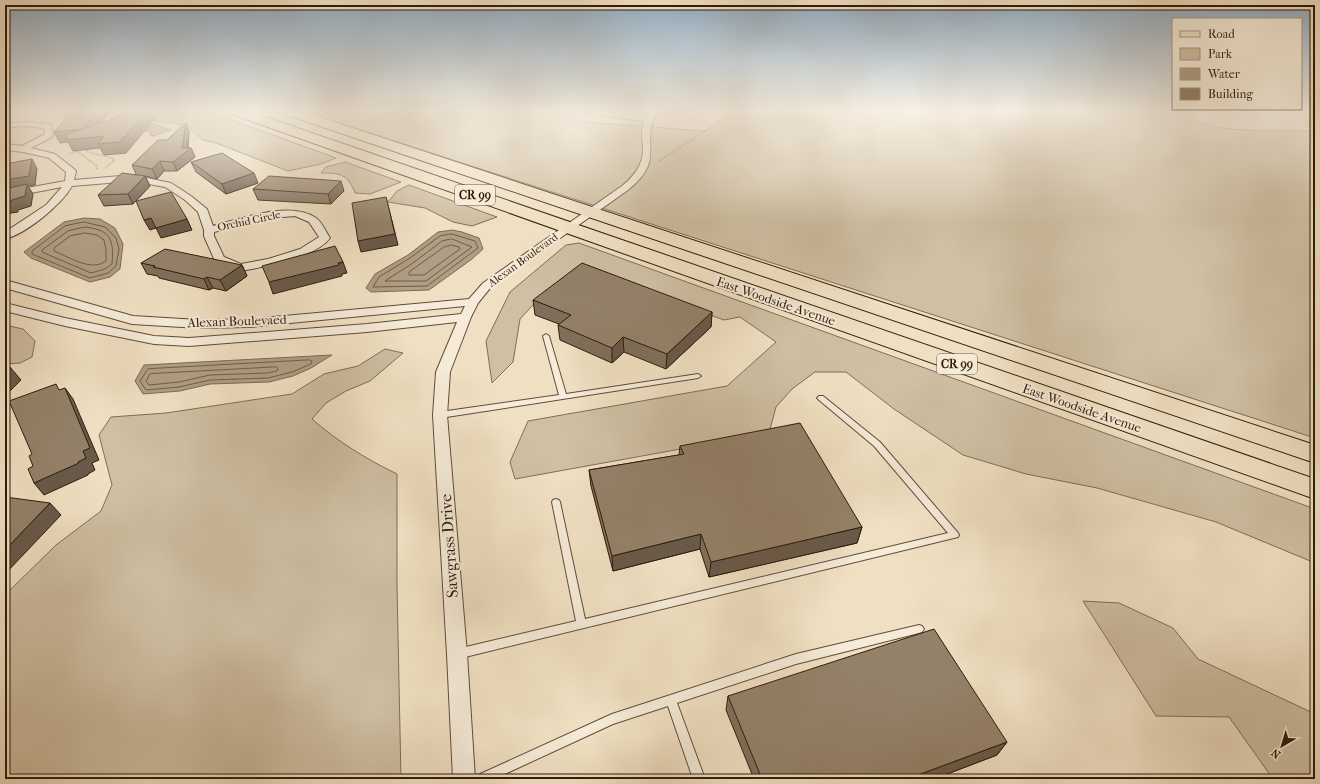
<svg xmlns="http://www.w3.org/2000/svg" width="1320" height="784" font-family="'IM FELL French Canon',serif">
<style>
.green{fill:#cfbfa3;stroke:#806d56}
.water{fill:#af9d84;stroke:#7c6953}
.lines{fill:none;stroke-linecap:round;stroke-linejoin:round}
.shore{stroke:#705c46;stroke-width:1}
.service-casing{stroke:#604c38;stroke-width:2}
.minor-casing{stroke:#604c38;stroke-width:2}
.primary-casing{stroke:#301b09;stroke-width:2}
.path{stroke:#301b09;stroke-width:1.5;stroke-dasharray:0.5 1.5;stroke-linecap:butt}
.service{fill:#f5ebd8;fill-rule:evenodd}
.minor{fill:#f5ebd8;fill-rule:evenodd}
.primary{fill:#f0e0c3;fill-rule:evenodd}
.wall{fill:#7f6f5b;stroke:#301b09}
.shaded-wall{fill:#685a4a;stroke:#301b09}
.building{fill:#94816a;stroke:#301b09}
.labels{text-anchor:middle;dominant-baseline:central;stroke-width:4;stroke-linejoin:round;paint-order:stroke}
.far-street-label{font-size:11px;fill:#301b09;stroke:#f5ebd8}
.shield{fill:#f5ebd8;stroke:#6b5947;stroke-width:1}
.shield-label{font-size:12px;font-weight:bold;fill:#301b09}
.street-label{font-size:13px;fill:#301b09;stroke:#f5ebd8}
.near-street-label{font-size:16px;fill:#301b09;stroke:#f5ebd8}
</style>
<rect width="100%" height="100%" fill="#f0e0c3"/>
<filter id="stains"><feTurbulence type="fractalNoise" baseFrequency=".005" numOctaves="4"/><feColorMatrix values="0 0 0 0 .2 0 0 0 0 .09 0 0 0 0 .02 0 0 0 .5 -.17"/></filter>
<radialGradient id="worn" r=".72"><stop offset=".6" stop-color="#630" stop-opacity="0"/><stop offset="1" stop-color="#630" stop-opacity=".3"/></radialGradient>
<g class="green">
<polygon points="119,112 210,112 336,158 321,164 288,171 216,143 203,140 187,125 117,116"/>
<path d="M304,112h250l31,10 120,9 29,-19h465l-9,8c39,14 83,10 124,11l-13,-11 3,-8h11v326z"/>
<path d="M345,162l56,20 -31,12 -15,-1c-7,-19 -15,-20 -34,-20l5,-6z"/>
<polygon points="409,185 497,217 472,226 453,222 425,208 388,202 397,191"/>
<polygon points="579,243 1315,509 1315,563 1216,522 1097,488 1026,474 963,455 894,409 846,372 815,372 792,389 776,407 769,433 515,479 510,462 528,421 727,386 776,342 740,317 724,320 588,271 544,293 520,319 513,362 492,383 486,341 510,292 566,245"/>
<polygon points="5,325 23,329 35,341 32,357 20,363 5,364"/>
<path d="M385,349l18,4 -33,28 -24,10 -20,12 -14,16c25,22 54,40 85,55v113l4,192h-396v-184l51,-50 45,-34 11,-26 -13,-50 12,-18 55,-4 126,-19 32,-20 34,-8z"/>
<polygon points="1083,601 1119,603 1173,628 1198,659 1315,714 1315,779 1273,779 1229,717 1156,716"/>
</g>
<g class="water">
<polygon points="150,123 171,130 154,136 150,135 152,133 136,128"/>
<polygon points="84,218 100,219 115,228 123,244 120,269 110,277 90,282 31,258 24,252 64,222"/>
<polygon points="452,230 462,232 479,238 483,249 472,259 429,290 371,292 366,288 375,274 408,255 438,232"/>
<polygon points="332,355 311,368 293,376 269,382 210,384 180,391 143,394 135,381 144,365"/>
</g>
<g class="lines">
<g class="shore">
<polygon points="84,222 105,227 116,238 119,249 116,266 108,273 90,278 32,254 32,251 65,226"/>
<path d="M85,227c26,3 29,12 27,37l-7,5 -14,4 -49,-21v-2l26,-19z"/>
<path d="M85,233l12,2 7,5 2,9v12c-15,11 -37,-4 -52,-10v-3l16,-12z"/>
<polygon points="452,234 475,241 478,248 427,286 373,287 379,277 410,258 440,236"/>
<polygon points="452,239 472,247 426,281 385,281 413,263 442,241"/>
<polygon points="452,245 459,247 460,249 424,275 409,275 409,272 444,247"/>
<polygon points="310,360 312,361 311,364 292,372 268,378 210,380 179,387 146,390 140,381 148,369"/>
<polygon points="276,367 278,368 277,371 267,373 210,375 179,382 149,385 146,381 150,374"/>
</g>
<defs>
<g id="service">
<polygon points="546,334 549,336 566,394 698,374 701,376 698,378 440,418 437,417 436,415 437,413 440,412 559,395 543,336"/>
<polygon points="819,396 823,396 880,442 958,533 959,535 958,537 457,659 454,657 452,654 454,651 457,649 576,621 552,502 553,500 556,499 559,500 560,502 585,619 948,533 874,446 819,400 817,398"/>
<polygon points="919,625 922,626 924,629 922,632 919,633 796,664 677,703 705,779 693,779 668,706 613,724 494,779 476,779 478,775 612,714 796,654"/>
</g>
<g id="minor">
<path d="M588,112h25l34,4 2,-4h8c-18,32 10,47 -29,78l-137,97 -13,16 -7,14 -21,55 -3,43 20,239 8,125h-22l-6,-125 -14,-239 3,-43 21,-50 -90,10 -178,14 -35,-2 -89,-18 -60,-15v-8l60,15 89,18 35,2 178,-14 94,-10 4,-8 -215,21 -51,1 -67,-4 -127,-36v-8l128,36 66,4 51,-1 219,-20 14,-16 139,-97c13,-11 22,-22 21,-40 -1,-9 -2,-17 1,-25l-52,-7z"/>
<path d="M23,122l28,2 2,11 -1,2 -21,11 24,6 19,15 2,2 -2,9 58,-5 39,8 20,13 16,13 6,17c27,-7 78,-26 103,-8 6,4 10,14 14,20 -15,20 -66,29 -90,33l-25,-10 -11,-25v-6l-6,-18 -13,-12 -20,-13 -33,-6 -60,5c-10,18 -46,48 -67,53v-7l41,-27 16,-18 -57,11v-6l60,-11 1,-9 -17,-14 -26,-6 -18,-2v-6l17,2 23,-12 -1,-6 -21,-2 -18,2v-4zM295,216l14,6 10,15 -19,12 -32,10 -27,5 -17,-7 -10,-21v-4l57,-14z"/>
</g>
<g id="primary">
<polygon points="232,112 251,112 1315,479 1315,499 234,115"/>
<polygon points="285,112 304,112 1315,445 1315,463 287,115"/>
</g>
</defs>
<use href="#service" class="service-casing"/>
<use href="#minor" class="minor-casing"/>
<use href="#primary" class="primary-casing"/>
<g class="path">
<path d="M85,147l-1,2c10,7 21,5 31,11l-10,8"/>
<polyline points="69,154 77,151 97,166 97,169"/>
<polyline points="659,161 705,131"/>
</g>
<use href="#service" class="service"/>
<use href="#minor" class="minor"/>
<use href="#primary" class="primary"/>
</g>
<g class="wall">
<polygon points="186,123 189,132 188,148 191,148 195,157 177,171 164,171 157,179 145,176 150,186 133,204 104,206 98,195 136,174 132,165 167,140"/>
<polygon points="191,162 258,183 226,194 196,172"/>
<polygon points="253,189 344,191 331,204 258,200"/>
<polygon points="141,263 242,265 247,276 226,291 213,288 209,290 159,278 158,276 147,274"/>
<polygon points="533,300 712,312 711,327 666,369 624,352 612,363 560,340 558,325 559,324 535,315"/>
<polygon points="680,446 862,527 857,543 709,577 700,549 613,571 591,486 589,470 679,455"/>
<polygon points="728,696 1007,742 997,755 934,779 754,779 726,710"/>
</g>
<g class="shaded-wall">
<polygon points="96,112 109,112 90,138 146,112 153,112 156,117 126,153 104,155 100,148 73,151 68,142 60,143 54,132 83,129"/>
<polygon points="186,123 189,132 187,151 191,148 195,157 177,171 173,162 182,148"/>
<polygon points="32,159 37,169 35,185 28,186 33,194 31,206 18,210 18,212 5,214 5,180"/>
<polygon points="160,161 164,171 157,179 152,169"/>
<polygon points="254,173 258,183 226,194 222,184"/>
<polygon points="145,176 150,186 133,204 128,194"/>
<polygon points="341,181 344,191 331,204 328,194"/>
<polygon points="386,197 398,245 361,252 358,241"/>
<polygon points="151,218 187,219 192,230 161,238 156,228 150,230 144,220"/>
<polygon points="343,262 347,273 342,274 342,276 273,294 269,282"/>
<polygon points="242,265 247,276 226,291 220,280"/>
<polygon points="207,277 213,288 209,290 204,279"/>
<polygon points="712,312 711,327 666,369 667,354"/>
<polygon points="623,337 624,352 612,363 612,348"/>
<polygon points="10,367 21,380 5,396 5,375 8,369"/>
<polygon points="65,388 73,399 99,460 92,463 95,470 88,474 88,475 44,495 34,483 78,462 83,451"/>
<polygon points="50,503 61,515 5,574 5,550"/>
<polygon points="862,527 857,543 709,577 711,562"/>
<polygon points="701,534 700,549 613,571 612,556"/>
<polygon points="1007,742 997,755 934,779 907,779"/>
</g>
<g class="building">
<polygon points="71,112 96,112 83,129 133,112 146,112 120,142 98,144 104,136 67,140 66,135 82,129 54,132"/>
<polygon points="186,123 182,148 191,148 173,162 160,161 152,169 132,165 158,140 167,140"/>
<polygon points="222,153 254,173 222,184 191,162"/>
<polygon points="32,159 29,176 5,180 5,164"/>
<polygon points="122,173 145,176 128,194 98,195"/>
<polygon points="269,176 341,181 328,194 253,189"/>
<polygon points="27,184 25,196 12,200 11,202 5,203 5,189"/>
<polygon points="171,192 187,219 156,228 151,218 144,220 136,201"/>
<polygon points="386,197 395,234 358,241 352,203"/>
<polygon points="335,246 343,262 338,263 339,265 269,282 262,266"/>
<polygon points="165,249 242,265 220,280 207,277 204,279 153,267 155,266 141,263"/>
<polygon points="582,263 712,312 667,354 623,337 612,348 558,325 571,315 533,300"/>
<polygon points="5,366 10,367 8,369 11,369 5,375"/>
<polygon points="56,384 59,390 65,388 90,448 83,451 86,458 78,462 79,463 34,483 28,469 33,466 29,456 32,454 9,401"/>
<polygon points="800,423 862,527 711,562 701,534 612,556 589,470 684,454 680,446"/>
<polygon points="5,497 50,503 5,550"/>
<polygon points="934,629 1007,742 907,779 762,779 728,696"/>
</g>
<linearGradient id="sky" x2="0" y2="1"><stop stop-color="#91abc0"/><stop offset="0.5" stop-color="#f8f1e4"/><stop offset="1" stop-color="#f8f1e4" stop-opacity="0"/></linearGradient>
<rect width="1320" height="222" fill="url(#sky)"/>
<g class="labels">
<g class="far-street-label">
<text transform="translate(249 221) rotate(-12)">Orchid Circle</text>
<text transform="translate(523 260) rotate(-36)">Alexan Boulevard</text>
</g>
<g class="shield">
<rect x="455" y="185" width="40" height="20" rx="3"/>
<rect x="937" y="354" width="40" height="20" rx="3"/>
</g>
<g class="shield-label">
<text x="475" y="195">CR 99</text>
<text x="957" y="364">CR 99</text>
</g>
<g class="street-label">
<text transform="translate(776 301) rotate(19)">East Woodside Avenue</text>
<text transform="translate(237 321) rotate(-2)">Alexan Boulevaed</text>
<text transform="translate(1082 408) rotate(19)">East Woodside Avenue</text>
</g>
<g class="near-street-label">
<text transform="translate(449 546) rotate(-94)">Sawgrass Drive</text>
</g>
</g>
<rect width="1320" height="784" fill="none" stroke="#f0e0c3" stroke-width="20"/>
<rect x="6" y="6" width="1308" height="772" fill="none" stroke="#301b09" stroke-width="2"/>
<rect x="10" y="10" width="1300" height="764" fill="none" stroke="#301b09"/>
<rect x="1172" y="18" width="130" height="92" fill="#f5ebd8" stroke="#a69885"/>
<rect x="1180" y="31" width="20" height="6" fill="#f0e0c3" stroke="#a69885"/>
<text x="1208" y="38" font-size="12" fill="#301b09">Road</text>
<rect x="1180" y="48" width="20" height="12" fill="#cfbfa3" stroke="#a69885"/>
<text x="1208" y="58" font-size="12" fill="#301b09">Park</text>
<rect x="1180" y="68" width="20" height="12" fill="#af9d84" stroke="#a69885"/>
<text x="1208" y="78" font-size="12" fill="#301b09">Water</text>
<rect x="1180" y="88" width="20" height="12" fill="#94816a" stroke="#a69885"/>
<text x="1208" y="98" font-size="12" fill="#301b09">Building</text>
<g transform="translate(1282 746) rotate(218)" stroke="#f5ebd8" stroke-width="3" paint-order="stroke">
<path d="M0-3L7 15L0 10L-7 15Z" fill="#301b09"/>
<text y="-6" font-size="11" font-weight="bold" text-anchor="middle" fill="#301b09">N</text>
</g>
<rect width="100%" height="100%" filter="url(#stains)"/>
<rect width="100%" height="100%" fill="url(#worn)"/>
</svg>
